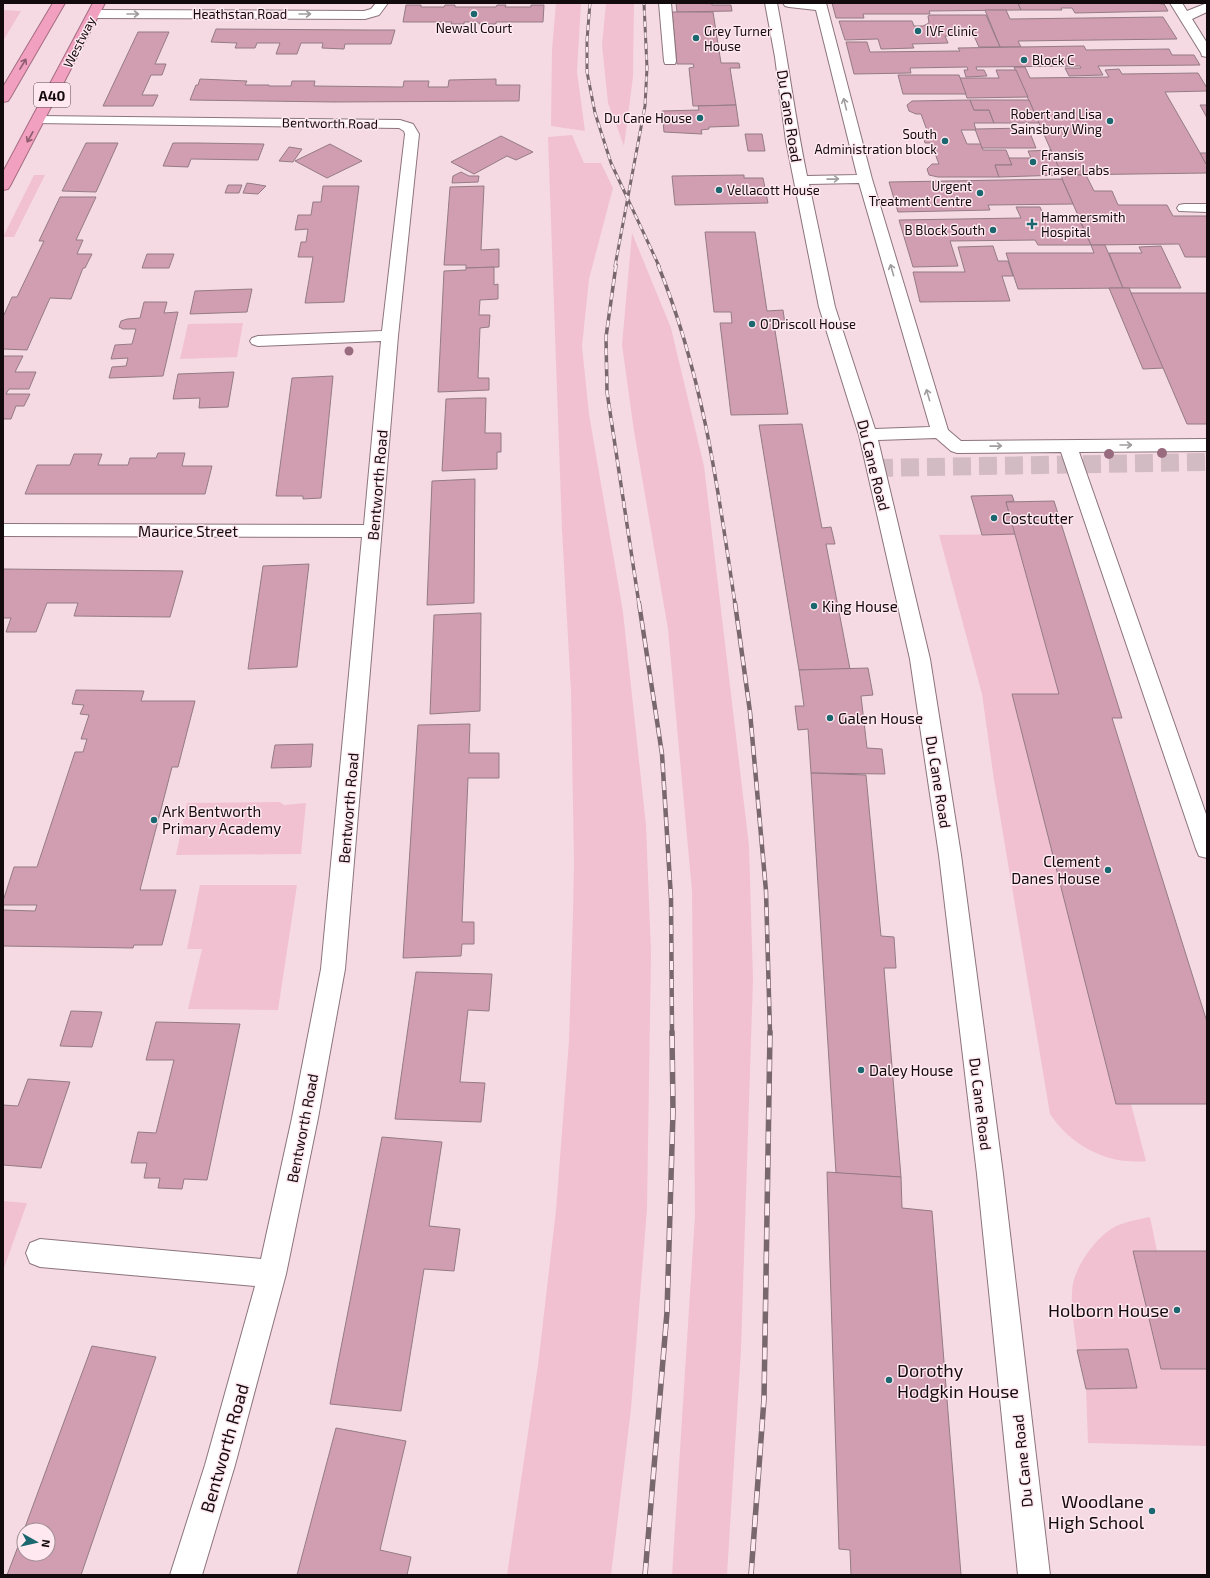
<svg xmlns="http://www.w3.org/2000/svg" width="1210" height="1578" font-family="'Exo 2',sans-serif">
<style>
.green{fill:#f1c1d2}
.building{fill:#d09eb0;stroke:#947b84}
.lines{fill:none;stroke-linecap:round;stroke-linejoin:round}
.minor-tunnel{stroke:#d3bbc3;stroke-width:18;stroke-dasharray:18 8;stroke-linecap:butt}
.minor-casing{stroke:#8c747c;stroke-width:2}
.highway-casing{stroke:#a46c81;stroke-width:2}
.minor{fill:#fff;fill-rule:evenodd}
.highway{fill:#f2a0bf;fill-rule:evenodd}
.rail-far3-casing{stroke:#78676c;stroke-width:3}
.rail-far2-casing{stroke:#78676c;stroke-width:3.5}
.rail-far1-casing{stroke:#78676c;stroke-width:4.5}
.rail-casing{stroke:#78676c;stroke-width:5.5}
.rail-far3{stroke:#ffe8f0;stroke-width:2;stroke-dasharray:5.5;stroke-linecap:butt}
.rail-far2{stroke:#ffe8f0;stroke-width:2.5;stroke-dasharray:7;stroke-linecap:butt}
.rail-far1{stroke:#ffe8f0;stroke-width:3;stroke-dasharray:9;stroke-linecap:butt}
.rail{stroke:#ffe8f0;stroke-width:4;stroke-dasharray:12;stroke-linecap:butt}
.tree{fill:#996b7f}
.oneway{stroke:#a19d9e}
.oneway2{stroke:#8e5c6f}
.poi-dot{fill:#1b676f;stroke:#ffe8f0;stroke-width:1.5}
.labels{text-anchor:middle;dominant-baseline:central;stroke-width:3;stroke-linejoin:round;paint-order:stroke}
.far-street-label{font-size:13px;fill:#130a0d;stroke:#ffe8f0}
.far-poi-label{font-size:13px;fill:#130a0d;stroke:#ffe8f0;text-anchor:start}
.shield{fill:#ffe8f0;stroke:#5a4d51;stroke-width:1}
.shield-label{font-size:14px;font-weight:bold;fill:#130a0d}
.street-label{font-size:15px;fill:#130a0d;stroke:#ffe8f0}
.poi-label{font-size:15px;fill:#130a0d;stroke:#ffe8f0;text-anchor:start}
.near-poi-label{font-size:18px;fill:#130a0d;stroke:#ffe8f0;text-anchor:end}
.near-street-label{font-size:18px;fill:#130a0d;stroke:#ffe8f0}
</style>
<rect width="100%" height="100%" fill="#f5dae3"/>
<g class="green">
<polygon points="556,3 581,3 577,72 585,131 551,126 552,50"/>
<polygon points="606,3 634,3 633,77 624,146 608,103 602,45"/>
<polygon points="3,10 21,11 3,41"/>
<polygon points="572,135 584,163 601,163 613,188 589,279 582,346 589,414 623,612 646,825 651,953 647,1209 631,1409 611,1575 507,1575 538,1365 556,1210 569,1040 573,914 574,863 571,692 562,530 548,137"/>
<polygon points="34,175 45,175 14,237 3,237"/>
<polygon points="632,233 671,328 704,466 749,846 753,979 741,1350 727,1575 672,1575 695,1215 692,891 668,629 634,431 622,345"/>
<polygon points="243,323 237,357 180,359 188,324"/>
<path d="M1016,534l43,160 -47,1 119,409 15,57c-38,4 -75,-15 -96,-47l-56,-334 -12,-86 -43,-159z"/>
<polygon points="280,802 284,805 306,803 301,854 176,855 187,803"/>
<polygon points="200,885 297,885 278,1010 188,1009 202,949 187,949"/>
<polygon points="3,1201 27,1203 3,1271"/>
<path d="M1150,1217l7,34h-24l74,118v77l-119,-3 -2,-54 51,-1 -9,-39 -51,1c-2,-19 -6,-39 -5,-58 0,-20 19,-48 35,-60 12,-10 29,-12 43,-15z"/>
</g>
<g class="building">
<polygon points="676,3 712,3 712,5 731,5 732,11 677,12"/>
<polygon points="832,3 1018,3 1021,10 929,11 930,14 863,14 864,18 836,18"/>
<polygon points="1018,3 1152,3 1164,4 1168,11 1075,13 1072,8 1061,8 1062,10 1021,10"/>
<polygon points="406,5 421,5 421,7 444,7 445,5 455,5 455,7 496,7 497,5 506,5 505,7 531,7 531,5 544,5 543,22 496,22 496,24 479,24 479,22 464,22 464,24 451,24 452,22 403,22"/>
<polygon points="985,10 1006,10 1010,19 1163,17 1177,39 1018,41 1021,47 1000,47"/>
<polygon points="672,12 713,12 721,63 739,63 740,68 730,68 736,105 693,106 689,68 694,67 693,64 677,64"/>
<polygon points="930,15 986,15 1000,47 979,47 974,36 945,36 948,43 912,44 914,48 881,49 878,39 845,40 839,21 912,21 914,26 923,26 929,23 928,16"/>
<polygon points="216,29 369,30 395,30 391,44 345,44 344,49 322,48 323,43 301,43 297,54 276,54 280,43 257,43 255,48 235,48 237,43 211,42"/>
<polygon points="138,32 169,32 155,64 166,64 162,75 151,75 142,95 158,95 153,106 103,106"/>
<polygon points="846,42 867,42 870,52 960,51 958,48 1084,46 1086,50 1169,49 1172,55 1194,55 1200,65 1098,66 1103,75 1069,76 1065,68 1081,68 1080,66 976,67 977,70 984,70 987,76 966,77 964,70 968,70 967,67 910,68 911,73 854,74"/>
<polygon points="1014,67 1025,67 1030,78 1109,77 1105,70 1119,69 1122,74 1198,73 1207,88 1207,91 1165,92 1207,165 1207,173 1062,175"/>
<polygon points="996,70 1016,70 1028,97 967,98 960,78 999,78"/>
<polygon points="898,75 959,75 966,94 903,94"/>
<polygon points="200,79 247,81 245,85 269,85 269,86 291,86 292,81 315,81 314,86 403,87 404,81 429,81 428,87 448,87 449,80 496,79 496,85 520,85 519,101 334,102 190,100 196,85 198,85"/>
<polygon points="970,100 974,110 989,110 994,123 974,123 976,130 961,130 967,144 981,144 983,150 1006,150 1012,165 995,165 999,177 938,177 929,175 927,169 932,164 939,164 931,143 925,143 922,133 928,133 921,114 916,114 909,111 907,105 912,101"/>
<polygon points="970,100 1029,100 1039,123 994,123 989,110 974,110"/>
<polygon points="736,105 739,126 709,127 709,129 701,130 702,134 664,132 662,111 699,110 698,106"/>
<polygon points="1200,105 1207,105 1207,118 1206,116"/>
<polygon points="1028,128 1036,148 982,148 975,129"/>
<polygon points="745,134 762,134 765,151 748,151"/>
<polygon points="501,136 533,152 516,160 507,156 474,174 451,162"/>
<polygon points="86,143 118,143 96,192 62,191"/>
<polygon points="173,143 197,143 264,144 258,160 191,159 188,167 163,166"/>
<polygon points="330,144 362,161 327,178 295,161"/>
<polygon points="289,147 302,149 293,162 279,161"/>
<polygon points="1051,150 1062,175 999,177 995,165 1012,165 1009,158 1031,158 1028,151"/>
<polygon points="1200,153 1207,153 1207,164 1206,164"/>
<polygon points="461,172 469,176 479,176 478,182 452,183 453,176"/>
<polygon points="744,175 744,178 763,178 768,203 675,205 672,176"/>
<polygon points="1062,175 1086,175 1094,191 1112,191 1118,205 1167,205 1173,216 1207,216 1207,257 1185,257 1179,244 1091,245 1062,179"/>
<polygon points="1062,179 1073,204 988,205 990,210 898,212 889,182"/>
<polygon points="247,183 254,184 266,186 258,194 243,193"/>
<polygon points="228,185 242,185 239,193 225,193"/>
<polygon points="323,186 359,186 344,302 305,303 313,257 298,257 301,242 306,242 308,229 295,230 298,215 311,215 313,202 321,202"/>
<polygon points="484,186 481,250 499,249 499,267 466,268 466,265 444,265 450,187"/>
<polygon points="60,197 96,197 76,240 83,240 77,254 92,254 85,268 83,268 71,299 50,298 27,350 3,349 3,317 12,297 17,297 44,241 39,241"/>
<polygon points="1016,207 1040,207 1045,218 1078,217 1091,245 1038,245 1035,240 950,241 958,266 913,267 899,220 1021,218"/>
<polygon points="705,232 755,232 767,311 783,310 785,324 774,324 788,414 731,415 720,323 732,323 731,312 714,312"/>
<polygon points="1091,245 1105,245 1123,288 1018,289 1006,253 1094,253"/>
<polygon points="993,246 998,261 1008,261 1013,276 1002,276 1010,301 920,302 913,272 965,272 958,247"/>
<polygon points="1161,246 1181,288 1123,288 1109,253 1142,253 1139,247"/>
<polygon points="147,254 174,254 169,268 142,268"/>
<polygon points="494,267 494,285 498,284 498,299 480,300 479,315 490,315 489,327 480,328 478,378 489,378 489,390 438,392 444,271 466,270 466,268"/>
<polygon points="1109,288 1129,288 1164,368 1143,369"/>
<polygon points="252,289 247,312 190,314 195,291"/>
<polygon points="1131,293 1207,293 1207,424 1187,424"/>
<polygon points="144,302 167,302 164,313 178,312 163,376 109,378 112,367 126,366 128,358 111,359 115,345 132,344 136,329 123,329 119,327 121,321 127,319 140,318"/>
<polygon points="3,356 23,356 15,372 36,372 29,389 9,389 6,394 30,394 24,406 16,406 11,419 3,419"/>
<polygon points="234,372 228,407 199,408 200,398 173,399 178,374"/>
<polygon points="333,376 321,498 303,499 303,496 276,496 292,378"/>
<polygon points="477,398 486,398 485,433 501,433 501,452 497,452 497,469 442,471 446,399"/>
<polygon points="802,424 822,528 831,527 835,544 826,544 850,669 799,670 759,425"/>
<polygon points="158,453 185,453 182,466 212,466 205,494 25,494 37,465 70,465 74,454 102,454 98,465 128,465 130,458 156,458"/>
<polygon points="475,479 474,603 427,605 432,481"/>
<polygon points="1012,495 1014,501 1006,502 1016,534 982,535 971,496"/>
<polygon points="1054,501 1122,718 1112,718 1207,1022 1207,1104 1116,1104 1012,694 1059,694 1006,502"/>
<polygon points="309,564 297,667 248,669 263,566"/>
<polygon points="3,569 183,571 170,617 74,616 78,603 47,603 36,632 6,632 11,618 3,618"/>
<polygon points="481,613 480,711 430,714 434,615"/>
<polygon points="868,668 873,695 861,696 867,748 882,749 885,774 811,773 808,729 798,730 795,706 804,706 799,670"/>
<polygon points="76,690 144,691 141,701 195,701 178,767 172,767 140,890 176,890 162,945 134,945 133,948 3,946 3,910 35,911 37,905 3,905 3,901 14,867 37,867 75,752 83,752 87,739 81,739 89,715 80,714 84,705 72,704"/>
<polygon points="470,724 469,753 499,753 499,778 468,778 462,922 474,922 474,944 462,944 461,956 403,958 418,725"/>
<polygon points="313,744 311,767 271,768 275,745"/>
<polygon points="811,773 866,775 881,936 894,937 896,968 884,968 901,1177 836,1173"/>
<polygon points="416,972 492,974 489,1011 468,1010 460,1082 485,1083 481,1122 395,1119"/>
<polygon points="71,1011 102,1012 92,1047 60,1046"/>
<polygon points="156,1022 240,1024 207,1180 184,1179 182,1189 158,1188 160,1178 144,1178 147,1163 131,1163 138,1132 156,1133 174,1060 146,1060"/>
<polygon points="28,1079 70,1082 41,1168 3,1165 3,1105 18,1106"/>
<polygon points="382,1137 442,1142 429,1226 460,1229 454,1271 424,1269 401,1411 330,1404"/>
<polygon points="827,1172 901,1177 902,1208 932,1211 961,1575 851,1575 850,1550 839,1549"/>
<polygon points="1133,1251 1207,1251 1207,1369 1161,1369"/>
<polygon points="92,1346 156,1357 81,1575 7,1575 24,1531 24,1554 48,1554 48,1530 24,1530"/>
<polygon points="1128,1349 1137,1388 1086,1389 1077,1350"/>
<polygon points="336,1428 406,1441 380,1550 411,1557 407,1575 297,1575"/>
</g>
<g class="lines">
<polyline class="minor-tunnel" points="875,468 1207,462"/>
<defs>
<g id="minor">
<polygon points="376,3 388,3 379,15 365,19 94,18 90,17 88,14 90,11 94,10 364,11 371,9"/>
<polygon points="659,3 671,3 676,61 675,64 665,64 664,61"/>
<path d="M765,3h12c11,57 18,115 30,173l50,-1 -41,-165 -27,-3 -4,-1 -2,-3h43l46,176 76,251 13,11 246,-2v12l-128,1 128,365v41l-8,-2 -3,-7 -135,-397 -104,1 -6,-2 -15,-13 -58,2 52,219 31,196 42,319 47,401h-32l-41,-401 -38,-319 -29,-196 -51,-224 -40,-128 -33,-166 -11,-84zM859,183l71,244 -55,2 -40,-122 -26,-123z"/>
<polygon points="1170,3 1182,3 1187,11 1207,3 1207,12 1192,19 1207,43 1207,57 1202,56 1201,53"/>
<polygon points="39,116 400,120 413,124 419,134 398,336 345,969 318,1118 286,1274 235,1465 202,1575 170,1575 205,1465 255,1286 40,1267 30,1263 26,1253 30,1243 40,1239 261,1259 292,1118 321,969 362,537 3,536 3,524 364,525 381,341 258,346 252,344 250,341 252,338 258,336 382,331 405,134 404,131 399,128 34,123 32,120 34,117"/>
<polygon points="1184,204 1207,204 1207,212 1179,211 1177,208 1179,205"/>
</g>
<g id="highway">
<polygon points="53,3 65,3 10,98 8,101 3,102 3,87"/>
<polygon points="93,3 105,3 10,186 8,189 3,190 3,172"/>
</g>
</defs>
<use href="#minor" class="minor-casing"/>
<use href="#highway" class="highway-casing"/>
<use href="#minor" class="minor"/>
<use href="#highway" class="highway"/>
<defs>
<g id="rail-far3">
<polyline points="590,3 587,40 587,72 595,113 611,163 659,266"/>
<polyline points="615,266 645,106 647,68 644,3"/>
</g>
<g id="rail-far2">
<polyline points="616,265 606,337 607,392 639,604"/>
<path d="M658,265c45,110 60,223 77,339"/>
</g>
<g id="rail-far1">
<polyline points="639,603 662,754 671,898 672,1033"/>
<polyline points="735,603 750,712 766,891 770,1033"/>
</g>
<g id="rail">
<polyline points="645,1575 667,1312 673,1112 672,1032"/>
<polyline points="751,1575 764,1399 770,1032"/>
</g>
</defs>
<use href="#rail-far3" class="rail-far3-casing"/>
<use href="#rail-far2" class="rail-far2-casing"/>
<use href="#rail-far1" class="rail-far1-casing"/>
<use href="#rail" class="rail-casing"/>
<use href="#rail-far3" class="rail-far3"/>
<use href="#rail-far2" class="rail-far2"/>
<use href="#rail-far1" class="rail-far1"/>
<use href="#rail" class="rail"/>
</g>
<g class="tree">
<circle cx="349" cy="351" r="4.5"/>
<circle cx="1162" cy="453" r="5"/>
<circle cx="1109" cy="454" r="5"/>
</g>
<defs><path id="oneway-shaft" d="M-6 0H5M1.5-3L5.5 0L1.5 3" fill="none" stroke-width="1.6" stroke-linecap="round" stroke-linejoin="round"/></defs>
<g class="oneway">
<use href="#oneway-shaft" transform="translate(133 14)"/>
<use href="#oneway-shaft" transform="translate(305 14)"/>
<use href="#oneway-shaft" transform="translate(845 104) rotate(-104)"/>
<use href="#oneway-shaft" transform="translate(833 179) rotate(-1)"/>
<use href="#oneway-shaft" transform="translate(892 270) rotate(-106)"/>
<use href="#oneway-shaft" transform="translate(928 395) rotate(-106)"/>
<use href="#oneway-shaft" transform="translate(1126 445)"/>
<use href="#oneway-shaft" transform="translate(996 446) rotate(-1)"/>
</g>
<g class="oneway2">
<use href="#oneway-shaft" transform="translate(23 64) rotate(-59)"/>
<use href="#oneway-shaft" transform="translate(30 137) rotate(119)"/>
</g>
<g class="poi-dot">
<circle cx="474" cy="14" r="4"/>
<circle cx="918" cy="31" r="4"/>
<circle cx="696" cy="38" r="4"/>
<circle cx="1024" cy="60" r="4"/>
<circle cx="700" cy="118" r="4"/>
<circle cx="1110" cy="121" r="4"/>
<circle cx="945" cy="141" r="4"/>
<circle cx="1033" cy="162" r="4"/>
<circle cx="719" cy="190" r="4"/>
<circle cx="980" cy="193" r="4"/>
<path d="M1030 218h4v4h4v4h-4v4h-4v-4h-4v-4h4z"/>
<circle cx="993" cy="230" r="4"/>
<circle cx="752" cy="324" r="4"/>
<circle cx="994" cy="518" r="4"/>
<circle cx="814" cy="606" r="4"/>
<circle cx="830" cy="718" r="4"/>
<circle cx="154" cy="820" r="4"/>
<circle cx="1108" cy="870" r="4"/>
<circle cx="861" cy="1070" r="4"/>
<circle cx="1177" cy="1310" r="4"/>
<circle cx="889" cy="1380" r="4"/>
<circle cx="1152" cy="1511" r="4"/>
</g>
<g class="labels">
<g class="far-street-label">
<text x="240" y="14">Heathstan Road</text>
<text transform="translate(79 42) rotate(-63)">Westway</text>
<text transform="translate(330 123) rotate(1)">Bentworth Road</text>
</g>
<g class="far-poi-label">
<text x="474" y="28" text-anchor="middle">Newall Court</text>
<text x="704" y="31">Grey Turner<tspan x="704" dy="15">House</tspan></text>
<text x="926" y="31">IVF clinic</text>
<text x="1032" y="60">Block C</text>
<text x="1102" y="114" text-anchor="end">Robert and Lisa<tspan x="1102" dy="15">Sainsbury Wing</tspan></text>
<text x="692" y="118" text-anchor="end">Du Cane House</text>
<text x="937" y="134" text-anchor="end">South<tspan x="937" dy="15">Administration block</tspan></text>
<text x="1041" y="155">Fransis<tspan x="1041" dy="15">Fraser Labs</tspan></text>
<text x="972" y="186" text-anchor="end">Urgent<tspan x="972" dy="15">Treatment Centre</tspan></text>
<text x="727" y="190">Vellacott House</text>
<text x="1041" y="217">Hammersmith<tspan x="1041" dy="15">Hospital</tspan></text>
<text x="985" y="230" text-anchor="end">B Block South</text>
<text x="760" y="324">O'Driscoll House</text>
</g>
<rect class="shield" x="34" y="83" width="36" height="24" rx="3"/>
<g class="shield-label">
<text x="52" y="95">A40</text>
</g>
<g class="street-label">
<text transform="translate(790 116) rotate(81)">Du Cane Road</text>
<text transform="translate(874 465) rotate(76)">Du Cane Road</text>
<text transform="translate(377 485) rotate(-85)">Bentworth Road</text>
<text x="188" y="531">Maurice Street</text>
<text transform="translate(939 782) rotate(81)">Du Cane Road</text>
<text transform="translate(348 808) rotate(-85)">Bentworth Road</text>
<text transform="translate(981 1104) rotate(83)">Du Cane Road</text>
<text transform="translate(302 1128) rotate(-79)">Bentworth Road</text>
<text transform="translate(1022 1461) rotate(-96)">Du Cane Road</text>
</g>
<g class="poi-label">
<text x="1002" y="518">Costcutter</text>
<text x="822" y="606">King House</text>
<text x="838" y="718">Galen House</text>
<text x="162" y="811">Ark Bentworth<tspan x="162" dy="17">Primary Academy</tspan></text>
<text x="1100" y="861" text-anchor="end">Clement<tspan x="1100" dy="17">Danes House</tspan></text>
<text x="869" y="1070">Daley House</text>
</g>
<g class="near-poi-label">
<text x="1169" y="1310">Holborn House</text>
<text x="897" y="1370" text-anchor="start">Dorothy<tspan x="897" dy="21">Hodgkin House</tspan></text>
<text x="1144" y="1501">Woodlane<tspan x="1144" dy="21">High School</tspan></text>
</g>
<g class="near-street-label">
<text transform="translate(224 1448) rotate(-74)">Bentworth Road</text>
</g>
</g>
<rect width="1210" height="1578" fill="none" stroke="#130a0d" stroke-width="8"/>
<g transform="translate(36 1542) rotate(98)"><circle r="19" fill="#ffe8f0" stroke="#a18f95"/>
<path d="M0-3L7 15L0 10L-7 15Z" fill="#1b676f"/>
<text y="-6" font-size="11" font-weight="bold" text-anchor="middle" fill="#130a0d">N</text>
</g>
</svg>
